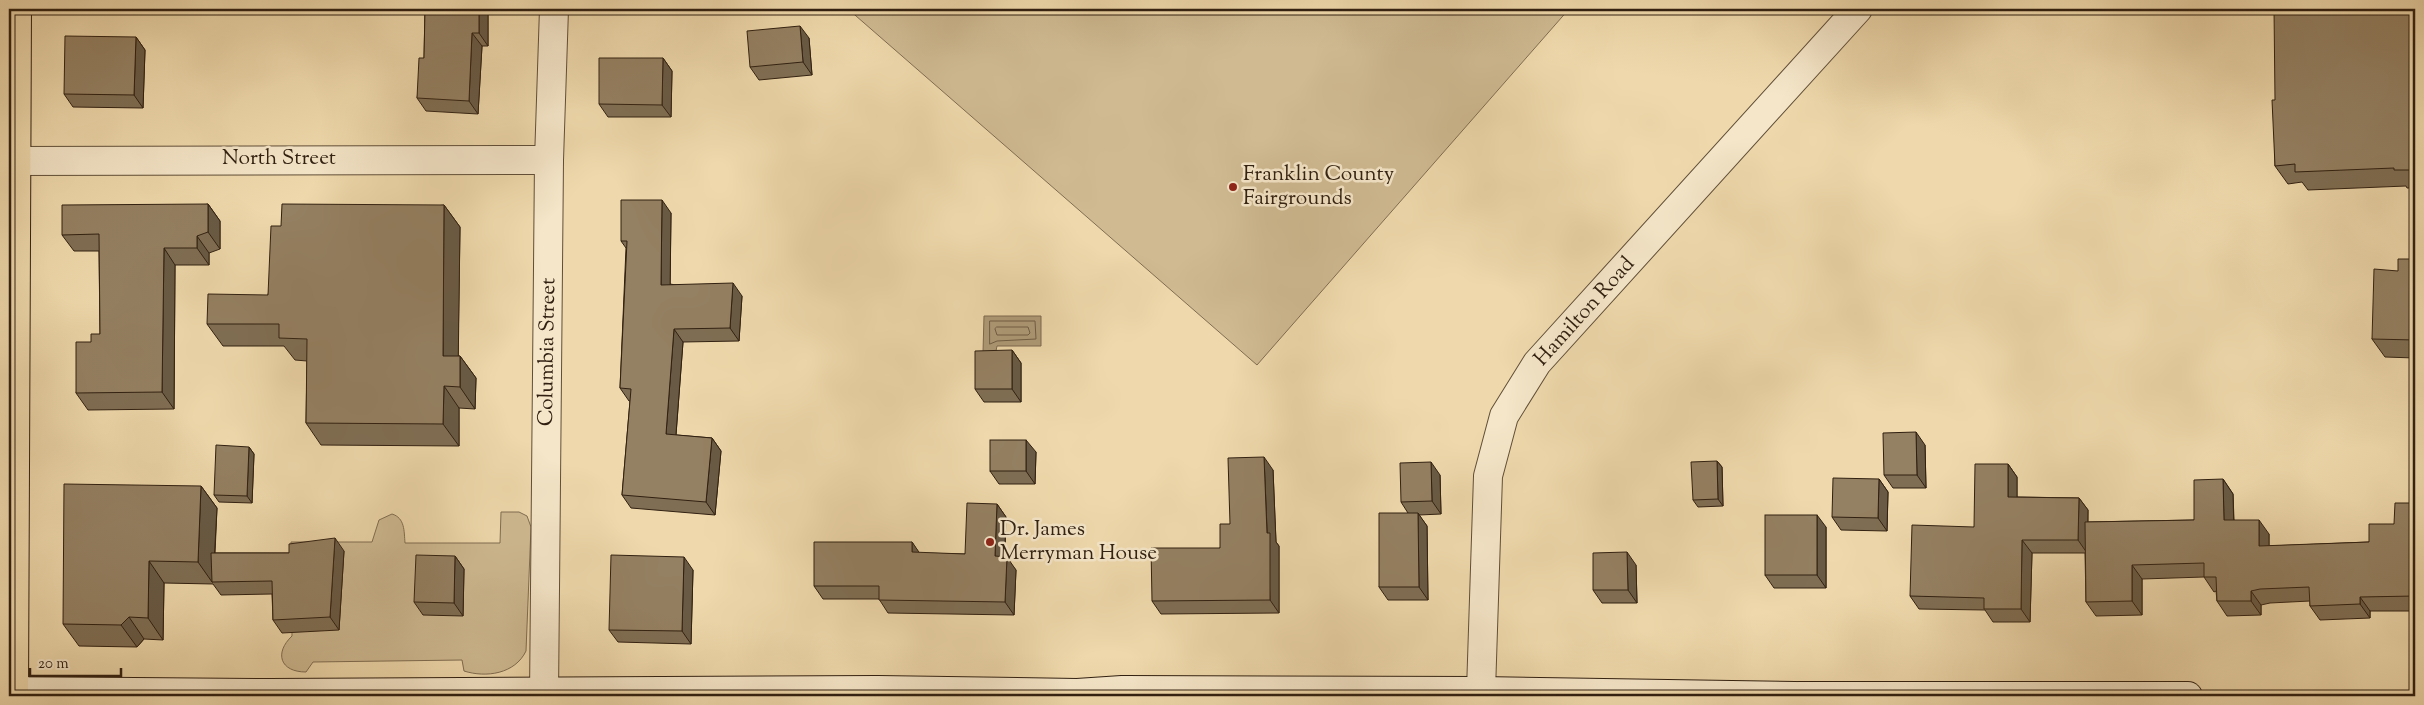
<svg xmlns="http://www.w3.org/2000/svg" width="2424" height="705" font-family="'Sorts Mill Goudy',serif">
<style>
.green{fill:#cfba92;stroke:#806d52}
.water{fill:#ae9a77;stroke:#7c694e}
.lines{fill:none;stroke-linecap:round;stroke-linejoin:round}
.shore{stroke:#705d44;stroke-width:1}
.street-casing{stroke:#604e38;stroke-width:30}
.secondary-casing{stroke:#312011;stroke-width:30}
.primary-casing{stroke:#312011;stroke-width:30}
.street{stroke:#f5e6c9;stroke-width:28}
.secondary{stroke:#f5e6c9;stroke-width:28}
.primary{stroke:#efd9ac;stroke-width:28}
.wall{fill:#7f6e54;stroke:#312011}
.shaded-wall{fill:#685a45;stroke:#312011}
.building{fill:#948062;stroke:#312011}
.poi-dot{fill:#8f2418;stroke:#f5e6c9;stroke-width:2}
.labels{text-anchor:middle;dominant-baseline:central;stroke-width:5;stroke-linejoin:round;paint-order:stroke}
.street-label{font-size:21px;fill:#312011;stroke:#f5e6c9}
.poi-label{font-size:21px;fill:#312011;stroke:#f5e6c9;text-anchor:start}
</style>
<rect width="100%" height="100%" fill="#efd9ac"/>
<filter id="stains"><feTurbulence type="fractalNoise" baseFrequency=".004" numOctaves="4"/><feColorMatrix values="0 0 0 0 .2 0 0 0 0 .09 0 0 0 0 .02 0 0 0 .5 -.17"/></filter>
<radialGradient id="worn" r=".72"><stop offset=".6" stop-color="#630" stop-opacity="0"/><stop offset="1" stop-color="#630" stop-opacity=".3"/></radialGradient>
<g class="green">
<polygon points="848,9 1569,9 1257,365"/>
<path d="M501,512h18l8,4 4,11 -5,124c-11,23 -40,27 -62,20l-2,-11 -149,2 -7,10c-26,0 -32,-19 -14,-36l-1,-94h81l7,-22 13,-6c13,4 12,17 13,29h95z"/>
</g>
<polygon class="water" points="984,316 1041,316 1041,346 997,346 996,351 983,352"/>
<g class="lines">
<g class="shore">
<polygon points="990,321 1035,321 1036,339 997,341 990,344"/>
<polygon points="997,327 1028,327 1030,333 1028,335 997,335 995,329"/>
</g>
<defs>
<g id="street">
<polyline points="9,161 549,160"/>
<polyline points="1481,691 1488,476 1504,416 1537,363 1858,9"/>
<polyline points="544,696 549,160 554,9"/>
</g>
<g id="secondary">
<polyline points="14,691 269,693 878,690 1077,693 1122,690 1481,691 1795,696"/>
<polyline points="1799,696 2188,696"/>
</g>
<polyline id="primary" points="14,696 17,9"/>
</defs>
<use href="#street" class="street-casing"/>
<use href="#secondary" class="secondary-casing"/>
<use href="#primary" class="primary-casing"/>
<use href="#street" class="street"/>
<use href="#secondary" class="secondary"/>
<use href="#primary" class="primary"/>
</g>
<g class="wall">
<polygon points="425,9 488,9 488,46 482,46 478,114 426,111 417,98 424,58"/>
<polygon points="624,9 686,9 686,12"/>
<polygon points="2415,9 2415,188 2407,188 2406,186 2308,190 2302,182 2288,184 2275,166 2275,100"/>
<polygon points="136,37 145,50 143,108 73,107 64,94"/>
<polygon points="809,38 812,75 759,80 750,67"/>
<polygon points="663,58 672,71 671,117 608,117 599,104"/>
<polygon points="208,204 220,221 220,249 209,253 209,265 175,265 174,409 88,410 76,393 91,342 100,334 99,251 74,251 62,235"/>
<polygon points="444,205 460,227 458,356 460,356 476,378 475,409 459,408 459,446 321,445 306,423 307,361 295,360 284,346 223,346 207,324 268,295 281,226"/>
<polygon points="671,213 670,284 742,296 739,341 683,342 676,435 712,438 721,451 715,515 631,508 622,495 630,401 629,401 620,388 626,248 621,241"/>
<polygon points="2415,259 2415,358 2385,357 2372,339 2398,271"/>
<polygon points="1012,350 1021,363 1021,402 984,402 975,389"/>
<polygon points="1925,445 1926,488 1893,488 1884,475"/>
<polygon points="249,447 254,454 252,503 219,502 214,495"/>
<polygon points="1036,452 1035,484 999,484 990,471"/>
<polygon points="1717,461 1722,467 1723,506 1698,507 1693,500"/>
<polygon points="2008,464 2017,477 2017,497 2079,498 2088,510 2088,522 2194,520 2223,479 2233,494 2234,520 2269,534 2269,546 2369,542 2394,524 2415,503 2415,611 2370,611 2370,618 2320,620 2310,606 2310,601 2270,603 2261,605 2261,615 2227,616 2217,601 2216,591 2214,592 2204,577 2142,579 2142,615 2096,616 2086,602 2085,553 2032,553 2030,622 1993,622 1985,610 1919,609 1910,596 1974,527"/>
<polygon points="1273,470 1276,542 1279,546 1279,613 1161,614 1152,601 1220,548 1230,524"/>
<polygon points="1440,475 1441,514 1419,515 1427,526 1428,600 1388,600 1379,587 1408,513 1401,502"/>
<polygon points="1879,479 1888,492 1887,531 1841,530 1832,517"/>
<polygon points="201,486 217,508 215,553 289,553 344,551 339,630 282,633 273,620 272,594 221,595 213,584 164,583 163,640 144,639 137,647 79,646 63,624"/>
<polygon points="997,504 1006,517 1005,557 1016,570 1014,615 888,613 879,599 823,599 814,586 912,542 919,553 965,554"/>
<polygon points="1826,527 1826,588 1774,588 1765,575"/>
<polygon points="455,556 464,569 463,616 423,615 414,602"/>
<polygon points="1636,565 1637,603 1602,603 1593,590"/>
<polygon points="693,570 691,644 618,642 609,630"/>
</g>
<g class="shaded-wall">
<polygon points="479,9 488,9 488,46 479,33"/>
<polygon points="800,26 809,38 812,75 803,62"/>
<polygon points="472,33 482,46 478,114 469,101"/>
<polygon points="136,37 145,50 143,108 134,95"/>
<polygon points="663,58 672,71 671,117 662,105"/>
<polygon points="662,200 671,213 670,298 661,285"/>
<polygon points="208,204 220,221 220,249 208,232"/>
<polygon points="444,205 460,227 458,378 443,356"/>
<polygon points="197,236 209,253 209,265 197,248"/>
<polygon points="164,248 175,265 174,409 162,392"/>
<polygon points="733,283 742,296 739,341 730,328"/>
<polygon points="674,329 683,342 675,447 666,434"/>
<polygon points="1012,350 1021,363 1021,402 1012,389"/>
<polygon points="460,356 476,378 475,409 460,387"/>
<polygon points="444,386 459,408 459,446 443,424"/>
<polygon points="1916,432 1925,445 1926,488 1917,475"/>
<polygon points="712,438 721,451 715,515 706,502"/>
<polygon points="1026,440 1036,452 1035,484 1026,471"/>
<polygon points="249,447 254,454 252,503 247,496"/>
<polygon points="1264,457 1273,470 1276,542 1279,546 1279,613 1270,600"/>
<polygon points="1717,461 1722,467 1723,506 1718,499"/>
<polygon points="1431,462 1440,475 1441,514 1432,501"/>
<polygon points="2008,464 2017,477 2017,510 2008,497"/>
<polygon points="1879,479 1888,492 1887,531 1878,518"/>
<polygon points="2223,479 2233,494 2234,534 2224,520"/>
<polygon points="201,486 217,508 213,582 212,582 198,562"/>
<polygon points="2079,498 2088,510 2087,553 2078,540"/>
<polygon points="997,504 1006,517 1004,569 995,556"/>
<polygon points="1418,513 1427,526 1428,600 1419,587"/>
<polygon points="1817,515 1826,527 1826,588 1817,575"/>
<polygon points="2259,520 2269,534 2269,560 2259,546"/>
<polygon points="335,538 344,551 339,630 330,617"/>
<polygon points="2022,540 2032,553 2030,622 2021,609"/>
<polygon points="912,542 921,555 912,552"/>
<polygon points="1627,552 1636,565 1637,603 1628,590"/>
<polygon points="455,556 464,569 463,616 454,603"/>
<polygon points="684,557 693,570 691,644 682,631"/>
<polygon points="1007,557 1016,570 1014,615 1005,602"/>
<polygon points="149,561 164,583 163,640 148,618"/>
<polygon points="2132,565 2142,579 2142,615 2132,601"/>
<polygon points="2251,591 2261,605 2261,615 2251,601"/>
<polygon points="2360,597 2370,611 2370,618 2360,604"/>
<polygon points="129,617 144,639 137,647 121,625"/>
</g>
<g class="building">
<polygon points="425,9 479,9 479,33 472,33 469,101 417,98 419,58 424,58"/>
<polygon points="2274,9 2415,9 2415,170 2394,170 2394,168 2295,172 2295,164 2275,166 2272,100 2275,100"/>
<polygon points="800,26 803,62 750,67 747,31"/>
<polygon points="65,36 136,37 134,95 64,94"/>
<polygon points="599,58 663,58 662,105 599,104"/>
<polygon points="621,200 662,200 661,285 733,283 730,328 674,329 666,434 712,438 706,502 622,495 631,389 620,388 627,241 621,241"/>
<polygon points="208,204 208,232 197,236 197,248 164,248 162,392 76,393 76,342 91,342 91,334 100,334 99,234 62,235 62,205"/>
<polygon points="282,204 444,205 443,356 460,356 460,387 444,386 443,424 306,423 307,339 279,338 279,324 207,324 208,294 268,295 271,226 281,226"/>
<polygon points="2398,259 2415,259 2415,340 2372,339 2374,269 2398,271"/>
<polygon points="1012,350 1012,389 975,389 975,351"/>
<polygon points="1916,432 1917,475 1884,475 1883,433"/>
<rect x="990" y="440" width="36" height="31"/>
<polygon points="216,445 249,447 247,496 214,495"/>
<polygon points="1264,457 1267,533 1270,533 1270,600 1152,601 1151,548 1220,548 1220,524 1230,524 1228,458"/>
<polygon points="1717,461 1718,499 1693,500 1691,462"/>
<polygon points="1431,462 1432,501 1401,502 1400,463"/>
<polygon points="1975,464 2008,464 2008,497 2079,498 2078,540 2022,540 2021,609 1984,609 1984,598 1910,596 1912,525 1974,527"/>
<polygon points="1833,478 1879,479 1878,518 1832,517"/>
<polygon points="2223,479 2224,520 2259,520 2259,546 2369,542 2369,524 2394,524 2395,503 2415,503 2415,596 2360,597 2360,604 2310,606 2309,587 2260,589 2251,591 2251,601 2217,601 2216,577 2204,577 2204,563 2132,565 2132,601 2086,602 2085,522 2194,520 2194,480"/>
<polygon points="64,484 201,486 198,562 149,561 148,618 129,617 121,625 63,624"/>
<polygon points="967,503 997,504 995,556 1007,557 1005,602 879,600 879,586 814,586 814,542 912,542 912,552 965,554"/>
<polygon points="1379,513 1418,513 1419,587 1379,587"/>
<rect x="1765" y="515" width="52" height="60"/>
<polygon points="335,538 330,617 273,620 272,581 212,582 211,553 289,553 289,544"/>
<polygon points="1627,552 1628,590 1593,590 1593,553"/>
<polygon points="416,555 455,556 454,603 414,602"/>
<polygon points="611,555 684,557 682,631 609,630"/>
</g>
<g class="poi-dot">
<circle cx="1233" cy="187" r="5"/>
<circle cx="990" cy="542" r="5"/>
</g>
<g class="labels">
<g class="street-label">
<text x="279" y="159">North Street</text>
<text transform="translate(1585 312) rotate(-48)">Hamilton Road</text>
<text transform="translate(548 352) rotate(-89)">Columbia Street</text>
</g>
<g class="poi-label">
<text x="1243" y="175">Franklin County<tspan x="1243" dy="24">Fairgrounds</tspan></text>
<text x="1000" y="530">Dr. James<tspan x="1000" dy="24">Merryman House</tspan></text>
</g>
</g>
<rect width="2424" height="705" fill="none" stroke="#efd9ac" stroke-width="30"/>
<rect x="10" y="10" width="2404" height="685" fill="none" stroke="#312011" stroke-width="2.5"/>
<rect x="15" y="15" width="2394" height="675" fill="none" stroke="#312011"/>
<path d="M30 668v8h91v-8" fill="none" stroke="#312011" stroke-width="2.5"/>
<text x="38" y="668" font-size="15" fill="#312011" stroke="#f5e6c9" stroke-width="4" paint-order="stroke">20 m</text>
<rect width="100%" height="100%" filter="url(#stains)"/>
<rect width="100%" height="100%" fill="url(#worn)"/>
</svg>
